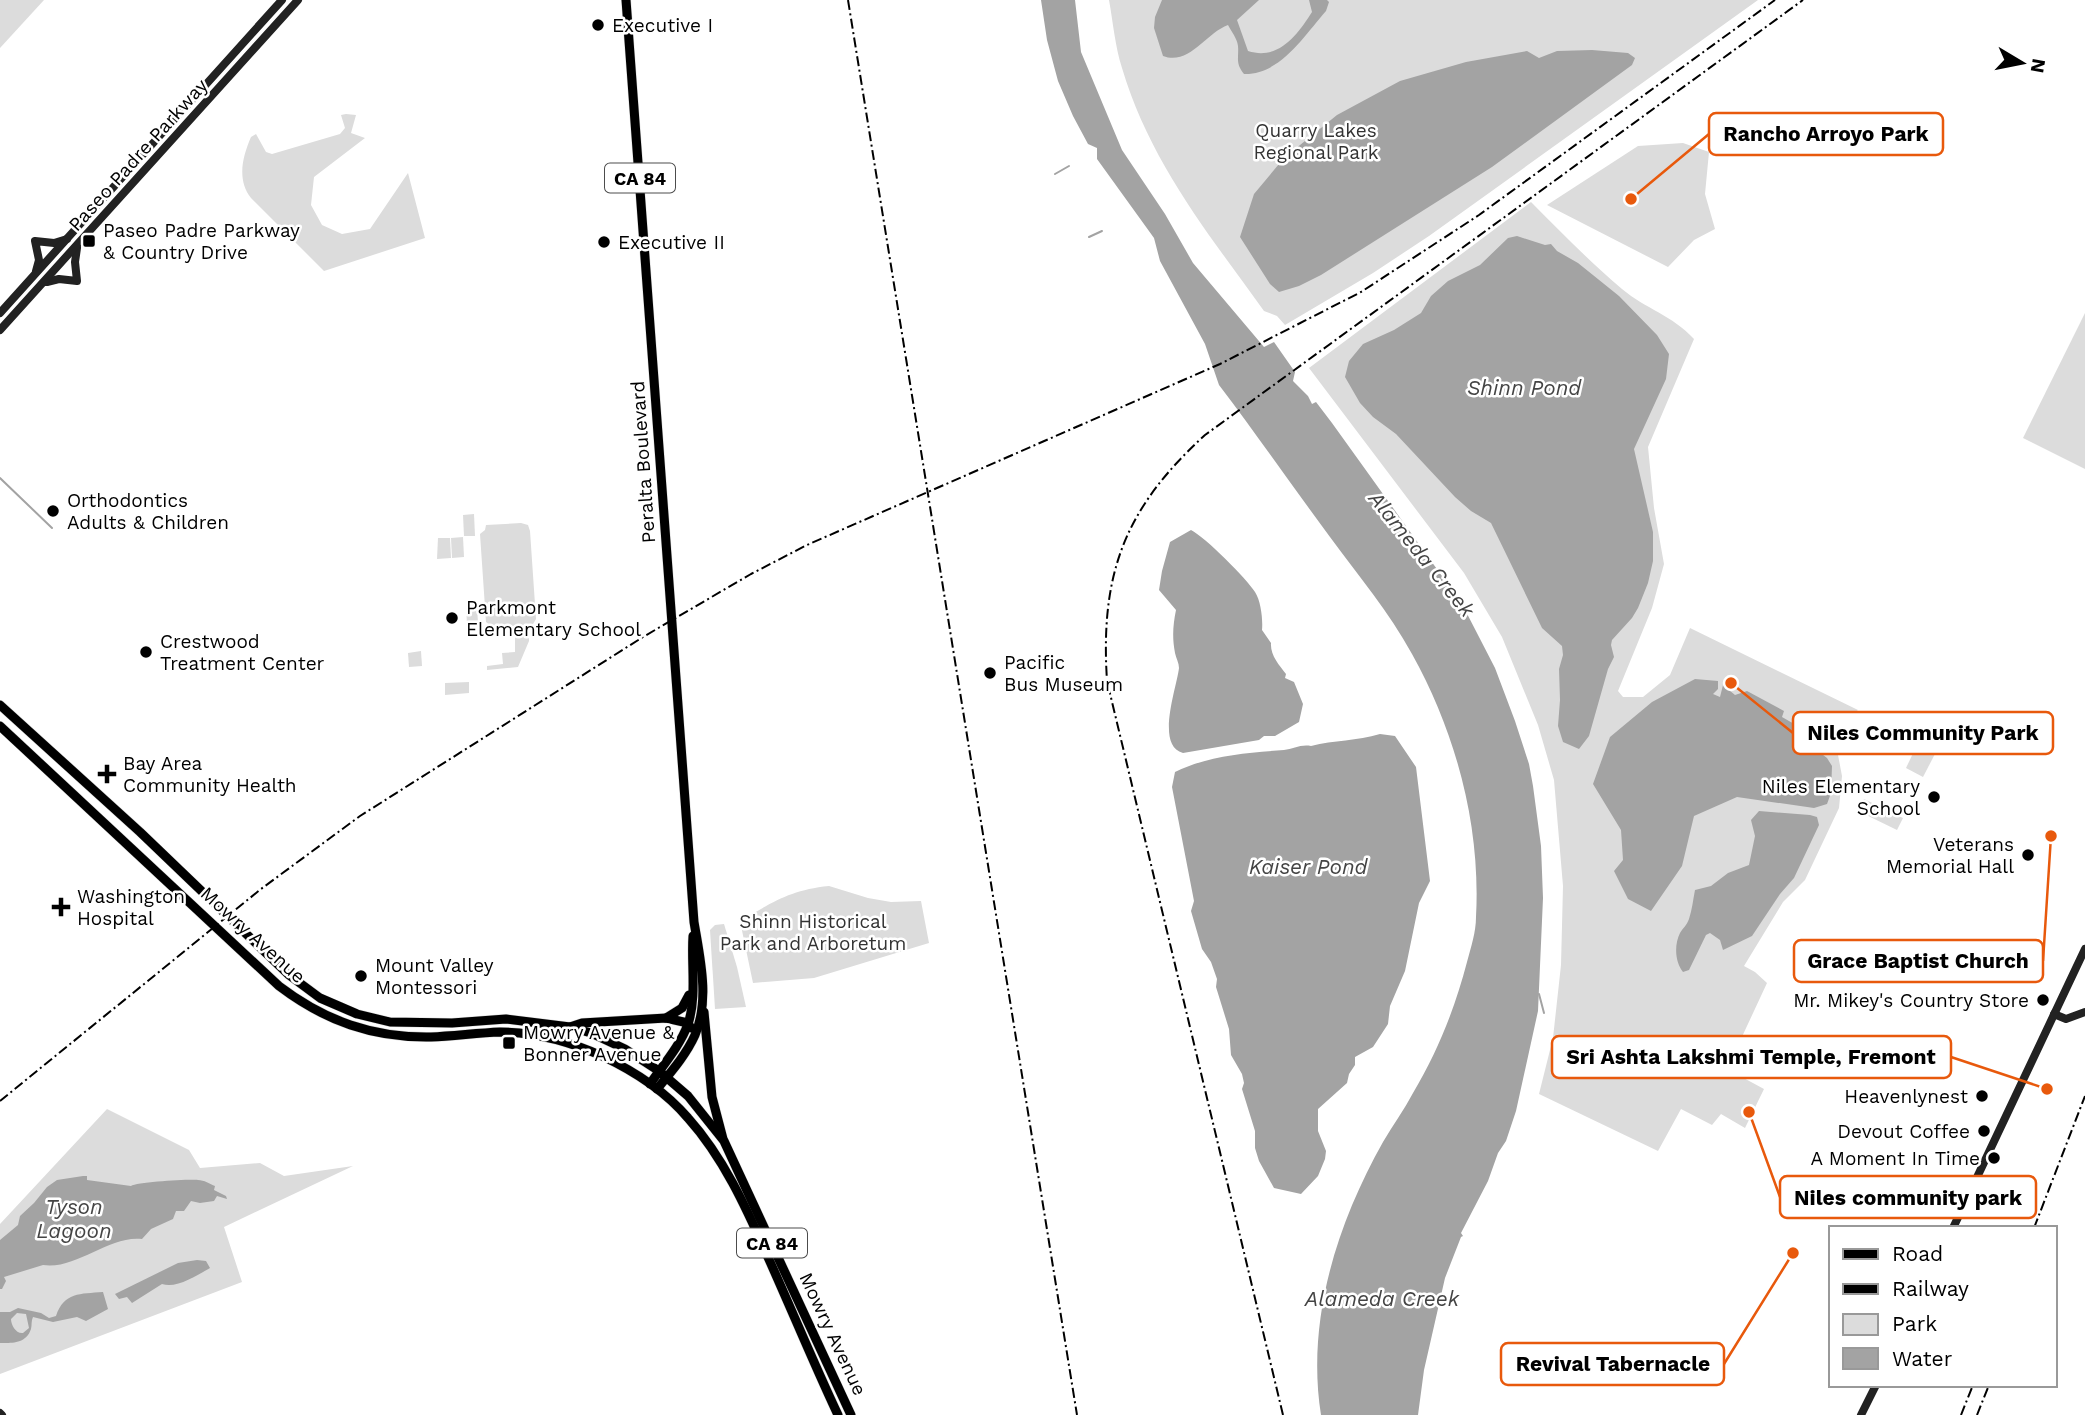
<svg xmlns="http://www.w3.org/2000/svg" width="2085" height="1415" font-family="'Work Sans',sans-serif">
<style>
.green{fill:#dcdcdc}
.water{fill:#a3a3a3;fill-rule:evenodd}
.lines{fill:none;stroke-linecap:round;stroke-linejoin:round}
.stream{stroke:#a3a3a3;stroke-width:2}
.primary-casing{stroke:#dbdbdb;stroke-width:10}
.secondary{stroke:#222;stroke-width:8}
.primary{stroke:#000;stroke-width:9}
.rail{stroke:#000;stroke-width:2;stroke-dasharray:10 3.5 2 3.5;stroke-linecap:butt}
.poi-dot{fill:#000;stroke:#fff;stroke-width:2.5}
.labels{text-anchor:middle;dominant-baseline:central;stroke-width:5;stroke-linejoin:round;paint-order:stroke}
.shield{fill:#fff;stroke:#4c4c4c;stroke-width:2}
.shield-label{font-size:18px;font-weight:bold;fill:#000}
.poi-label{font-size:19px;fill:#000;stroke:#fff;text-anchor:start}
.park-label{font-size:19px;fill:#333;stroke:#fff}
.street-label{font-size:19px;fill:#000;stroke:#fff}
.water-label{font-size:21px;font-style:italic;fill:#444;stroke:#fff}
.leader{fill:none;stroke:#e8590c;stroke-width:2.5}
.callout-dot{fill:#e8590c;stroke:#fff;stroke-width:2.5}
.callout{fill:#fff;stroke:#e8590c;stroke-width:2.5}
.callout-label{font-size:21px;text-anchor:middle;font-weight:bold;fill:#000}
</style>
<rect width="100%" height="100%" fill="#fff"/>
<g class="green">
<polygon points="0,0 44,0 0,48"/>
<path d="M1109,0h649l-329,236 -56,37 -88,52 -8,-9 -13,-5c-56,-78 -114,-149 -142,-243 -7,-22 -9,-46 -13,-68z"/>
<path d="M346,114l10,1 -5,18 14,5 -51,39 -3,28 11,20 20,9 28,-5 38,-56 17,65 -101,33 -73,-73c-14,-18 -9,-40 0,-61l5,-3 10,18 6,2 68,-20 5,-6 -4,-13z"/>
<polygon points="1683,143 1709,152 1705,194 1715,229 1694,240 1668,267 1547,205 1638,146"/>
<path d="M1531,202c30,30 59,60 91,87 24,20 50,26 72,50l-46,108 6,61 10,56 -12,44 -34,83 5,6h20l27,-22 20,-47 168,82 -18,16 -5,13 7,37 -3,32 -34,72 -22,22 -39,64 11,6 12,11 -40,86 37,20 -19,39 -24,-14 -9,11 -31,-16 -23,42 -119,-57 14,-56 8,-73 2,-79 -9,-106 -16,-55 -36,-88 -38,-64 -155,-205z"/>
<polygon points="2085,313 2085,469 2023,438"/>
<polygon points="474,514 475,536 464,536 463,515"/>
<polygon points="521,523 528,525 530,531 536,619 533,624 494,628 486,622 480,534 485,530 486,525"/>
<polygon points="463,537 464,557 452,558 451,538"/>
<polygon points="438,538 450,538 451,558 437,559"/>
<polygon points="466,605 477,605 478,624 467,624"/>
<polygon points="526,630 529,631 529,641 518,667 487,670 487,666 503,664 502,653 515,652 515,631"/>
<polygon points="421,651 422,666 409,667 408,653"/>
<polygon points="469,682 469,693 445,695 445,683"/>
<polygon points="1918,743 1936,752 1923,777 1906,768"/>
<polygon points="1864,799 1903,818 1897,830 1858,811"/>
<path d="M829,886l39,12 23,4 30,-1 8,42 -115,35 -61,5 -13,-62c33,-19 50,-31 89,-35z"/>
<polygon points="724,924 737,967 746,1007 715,1009 710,930 715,925"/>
<polygon points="107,1109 189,1150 200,1168 260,1163 284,1176 353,1166 224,1227 242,1282 0,1374 0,1224"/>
</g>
<g class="water">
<path d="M1041,0h34l6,52 41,98 43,64 28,49 71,84 10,-5 21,30 -2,9 15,15 4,8 4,-2 16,21 130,181 33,64 20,53 14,43 4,22 8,60 2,52 -5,113 -22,100 -10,30 -8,12 -10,28 -27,52 2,3 -2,1 -16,41 -21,92 -6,45h-97c-15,-95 16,-191 62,-273 10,-17 21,-32 30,-49 25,-42 42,-85 54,-131 4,-15 9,-30 9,-45 5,-91 -20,-184 -64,-263 -23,-42 -54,-79 -82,-117 -37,-50 -73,-102 -111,-152l-14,-41 -45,-83 -6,-23 -57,-79v-11l-9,-4 -15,-28 -15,-35 -11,-41z"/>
<path d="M1162,0h97l-22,20 11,31c31,10 50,-17 64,-39l-3,-12h18l2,2 -3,9c-22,25 -46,64 -82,63 -9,-11 -5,-16 -6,-28 -1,-8 -7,-15 -10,-21 -22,8 -39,41 -65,31l-9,-28 1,-11z"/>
<polygon points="1592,50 1628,53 1635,58 1632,65 1492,167 1321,275 1299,286 1279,292 1270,284 1240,237 1254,194 1284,158 1337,115 1400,81 1466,62 1527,51 1539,58 1557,51"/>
<polygon points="1517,236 1545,245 1551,244 1557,251 1578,263 1619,296 1657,335 1669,354 1666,379 1634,449 1653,532 1653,561 1648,583 1638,608 1632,618 1612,640 1611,645 1614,657 1608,669 1589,736 1579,749 1563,742 1558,726 1560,700 1559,669 1563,655 1562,646 1542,628 1491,523 1471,511 1455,497 1396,434 1373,417 1360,403 1345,377 1349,361 1363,344 1394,330 1421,313 1431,296 1448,281 1480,265 1508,238"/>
<path d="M1191,530c14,7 56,49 64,62 6,9 8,28 7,38l9,13c-1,12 8,22 15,31l-1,4 9,4 9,22 -4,18 -24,14h-11l-5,4 -76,13c-28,-7 -6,-66 -4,-85 0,-5 -3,-10 -4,-15 -3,-16 -2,-28 1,-43l-17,-20 3,-19 8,-29z"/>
<polygon points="1695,679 1718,681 1718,689 1713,694 1720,697 1723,685 1735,695 1747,691 1784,711 1782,717 1803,729 1814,748 1827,758 1832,766 1831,793 1827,804 1814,808 1737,797 1694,816 1682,866 1651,911 1628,899 1614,871 1623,860 1621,830 1593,784 1610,737 1652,702"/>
<path d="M1380,734l15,2 21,31 14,114 -11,22 -14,68 -15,35 -2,18 -15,23 -18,10v8l-6,9 -2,9 -29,26v22l8,20 -1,8 -7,17 -17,18 -27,-6 -15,-27 -4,-13v-17l-13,-42 2,-6 -2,-9 -11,-19 -2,-26 -13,-42 1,-8 -6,-17 -9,-13 -11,-38 3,-10 -22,-114 3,-15c35,-17 71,-19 109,-22 9,-1 17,-6 27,-4 23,-6 46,-5 69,-12z"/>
<path d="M1759,811l51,4 7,2 2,8 -25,53 -14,16 -28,42 -29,14 -3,-10 -10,-7 -4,2 -17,35 -6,2c-8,-10 -9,-27 -3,-39 3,-5 7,-8 9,-14 3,-9 4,-19 6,-29l16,-4 17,-13 21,-8 6,-29 -4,-16z"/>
<path d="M83,1176h4v4l44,6c6,-4 58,-7 67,-6 6,0 12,4 17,6l-1,4 12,6 1,3 -10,-3 -3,5 -14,2 -9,-2 -7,10h-8l-3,8 -22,10 -9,10c-33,-4 -66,31 -99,26l-39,12 2,4 -4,8h-2v-49l18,-15 2,-9 14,-13 13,-16 10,-7z"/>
<path d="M197,1260l9,1 4,7c-13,7 -33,21 -48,16l-30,19 -5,-6 -8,2 -4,-5 63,-31z"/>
<path d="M103,1292l5,17 -22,12 -9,-4 -24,5 -20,-5c-2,4 -1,8 -2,12 -5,15 -19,14 -31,14v-31h10l8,-4 23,5 8,5 7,-2c8,-24 24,-22 47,-24zM17,1313l9,1 3,14 -6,5c-7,1 -12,-8 -12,-14z"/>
</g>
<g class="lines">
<g class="stream">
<polyline points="1055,174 1069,166"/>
<polyline points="1089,237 1102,231"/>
<polyline points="0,478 52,528"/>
<polyline points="1539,994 1544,1013"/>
</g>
<defs>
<g id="primary">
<path d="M626,0l68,922c6,36 16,78 1,113 -9,20 -24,37 -38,54"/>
<polyline points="0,705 140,832 289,975 320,998 357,1014 390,1022 452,1023 506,1019 570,1027 591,1033 625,1049 659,1071 688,1096 724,1141 851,1415"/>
<path d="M0,726l279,260c46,35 94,52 152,51 23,-1 46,-4 69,-5 35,0 71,10 102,24 32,15 63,35 86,62 35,39 58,89 79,137 24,53 46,107 71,160"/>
<polyline points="704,1012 712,1097 723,1139"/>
<polyline points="666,1018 682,1008 689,995"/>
<polyline points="570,1027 582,1023 666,1018 688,1023 691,1028"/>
<path d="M650,1084c13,-19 30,-38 38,-60 9,-27 3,-60 5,-88"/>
</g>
</defs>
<use href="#primary" class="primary-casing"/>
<g class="secondary">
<polyline points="36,271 39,260 35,241 54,243 67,239"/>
<polyline points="47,282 59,279 77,281 75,262 77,248"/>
<polyline points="0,313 282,0"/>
<polyline points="0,330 298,0"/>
<polyline points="2054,1014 2066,1019 2085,1012"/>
<polyline points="1953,1228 2085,949"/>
<polyline points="0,1413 2,1415"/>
<polyline points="1861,1415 1876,1385"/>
</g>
<use href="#primary" class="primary"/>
<g class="rail">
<polyline points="848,0 1077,1415"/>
<polyline points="0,1101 261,889 360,816 643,637 751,574 807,545 1220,364 1361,292 1479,215 1775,0"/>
<polyline points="2034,1228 2085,1096"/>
<path d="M1283,1415l-176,-734c-7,-108 18,-173 98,-246l598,-435"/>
<polyline points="1961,1415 1973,1385"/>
<polyline points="1977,1415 1989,1385"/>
</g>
</g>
<g class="poi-dot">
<circle cx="598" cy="25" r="7"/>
<rect x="82" y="234" width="14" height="14" rx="3.5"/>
<circle cx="604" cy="242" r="7"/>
<circle cx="53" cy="511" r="7"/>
<circle cx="452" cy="618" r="7"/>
<circle cx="146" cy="652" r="7"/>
<circle cx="990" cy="673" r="7"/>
<path d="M103.5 763.5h7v7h7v7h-7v7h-7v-7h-7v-7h7z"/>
<circle cx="1934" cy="797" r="7"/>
<circle cx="2028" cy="855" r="7"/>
<path d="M57.5 896.5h7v7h7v7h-7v7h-7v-7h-7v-7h7z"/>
<circle cx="361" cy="976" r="7"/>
<circle cx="2043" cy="1000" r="7"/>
<rect x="502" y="1036" width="14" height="14" rx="3.5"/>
<circle cx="1982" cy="1096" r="7"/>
<circle cx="1984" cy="1131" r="7"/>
<circle cx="1994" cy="1158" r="7"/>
</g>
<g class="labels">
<g class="shield">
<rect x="605" y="163.5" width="70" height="29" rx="5"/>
<rect x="737" y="1228.5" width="70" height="29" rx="5"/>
</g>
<g class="shield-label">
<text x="640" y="178">CA 84</text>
<text x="772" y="1243">CA 84</text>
</g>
<g class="poi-label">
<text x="612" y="25">Executive I</text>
<text x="103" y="230">Paseo Padre Parkway<tspan x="103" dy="22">&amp; Country Drive</tspan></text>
<text x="618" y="242">Executive II</text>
<text x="67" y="500">Orthodontics<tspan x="67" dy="22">Adults &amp; Children</tspan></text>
<text x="466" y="607">Parkmont<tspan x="466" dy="22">Elementary School</tspan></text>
<text x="160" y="641">Crestwood<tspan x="160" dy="22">Treatment Center</tspan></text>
<text x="1004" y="662">Pacific<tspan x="1004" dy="22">Bus Museum</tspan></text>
<text x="123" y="763">Bay Area<tspan x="123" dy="22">Community Health</tspan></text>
<text x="1920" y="786" text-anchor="end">Niles Elementary<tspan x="1920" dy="22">School</tspan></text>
<text x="2014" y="844" text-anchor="end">Veterans<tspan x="2014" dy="22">Memorial Hall</tspan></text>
<text x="77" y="896">Washington<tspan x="77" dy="22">Hospital</tspan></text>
<text x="375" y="965">Mount Valley<tspan x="375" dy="22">Montessori</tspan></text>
<text x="2029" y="1000" text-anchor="end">Mr. Mikey's Country Store</text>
<text x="523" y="1032">Mowry Avenue &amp;<tspan x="523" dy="22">Bonner Avenue</tspan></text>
<text x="1968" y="1096" text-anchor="end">Heavenlynest</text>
<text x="1970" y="1131" text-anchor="end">Devout Coffee</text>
<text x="1980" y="1158" text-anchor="end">A Moment In Time</text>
</g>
<g class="park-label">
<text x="1316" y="130">Quarry Lakes<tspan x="1316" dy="22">Regional Park</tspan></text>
<text x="813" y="921">Shinn Historical<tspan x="813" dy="22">Park and Arboretum</tspan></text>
</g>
<g class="street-label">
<text transform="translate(138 155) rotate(-48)">Paseo Padre Parkway</text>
<text transform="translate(643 462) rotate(-94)">Peralta Boulevard</text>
<text transform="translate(253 935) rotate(42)">Mowry Avenue</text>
<text transform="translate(833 1334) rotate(65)">Mowry Avenue</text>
</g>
<g class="water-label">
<text x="1524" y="387">Shinn Pond</text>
<text transform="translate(1422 554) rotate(51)">Alameda Creek</text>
<text x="1308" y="866">Kaiser Pond</text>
<text x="74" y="1206">Tyson<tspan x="74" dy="24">Lagoon</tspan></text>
<text x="1382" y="1298">Alameda Creek</text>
</g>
</g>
<path class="leader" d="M1631 199L1709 134M1731 683L1793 733M2051 836L2043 961M2047 1089L1951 1057M1749 1112L1780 1197M1793 1253L1724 1364"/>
<g class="callout-dot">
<circle cx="1631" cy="199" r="7"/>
<circle cx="1731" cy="683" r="7"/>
<circle cx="2051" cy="836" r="7"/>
<circle cx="2047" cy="1089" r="7"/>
<circle cx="1749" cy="1112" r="7"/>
<circle cx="1793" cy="1253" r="7"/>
</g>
<g class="callout">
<rect x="1709" y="113" width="234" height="42" rx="7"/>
<rect x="1793" y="712" width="260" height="42" rx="7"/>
<rect x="1794" y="940" width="249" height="42" rx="7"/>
<rect x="1552" y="1036" width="399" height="42" rx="7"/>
<rect x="1780" y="1176" width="256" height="42" rx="7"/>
<rect x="1501" y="1343" width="223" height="42" rx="7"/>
</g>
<g class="callout-label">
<text x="1826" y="141">Rancho Arroyo Park</text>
<text x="1923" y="740">Niles Community Park</text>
<text x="1918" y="968">Grace Baptist Church</text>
<text x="1751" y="1064">Sri Ashta Lakshmi Temple, Fremont</text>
<text x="1908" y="1205">Niles community park</text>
<text x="1613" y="1371">Revival Tabernacle</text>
</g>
<rect x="1829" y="1226" width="228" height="161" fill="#ffffff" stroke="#999999" stroke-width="2"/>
<rect x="1843" y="1249" width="35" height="10" fill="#000000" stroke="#999999" stroke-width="2"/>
<text x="1892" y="1261" font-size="21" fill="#000000">Road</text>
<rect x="1843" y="1284" width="35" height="10" fill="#000000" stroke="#999999" stroke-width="2"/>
<text x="1892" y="1296" font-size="21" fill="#000000">Railway</text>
<rect x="1843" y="1314" width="35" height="21" fill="#dcdcdc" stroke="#999999" stroke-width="2"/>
<text x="1892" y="1331" font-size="21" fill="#000000">Park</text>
<rect x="1843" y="1348" width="35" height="21" fill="#a3a3a3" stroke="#999999" stroke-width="2"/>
<text x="1892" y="1366" font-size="21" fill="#000000">Water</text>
<g transform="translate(2022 63) rotate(100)" stroke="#ffffff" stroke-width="5" paint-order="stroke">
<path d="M0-5L12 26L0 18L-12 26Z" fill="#000000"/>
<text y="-10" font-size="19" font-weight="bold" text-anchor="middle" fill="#000000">N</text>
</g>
</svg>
